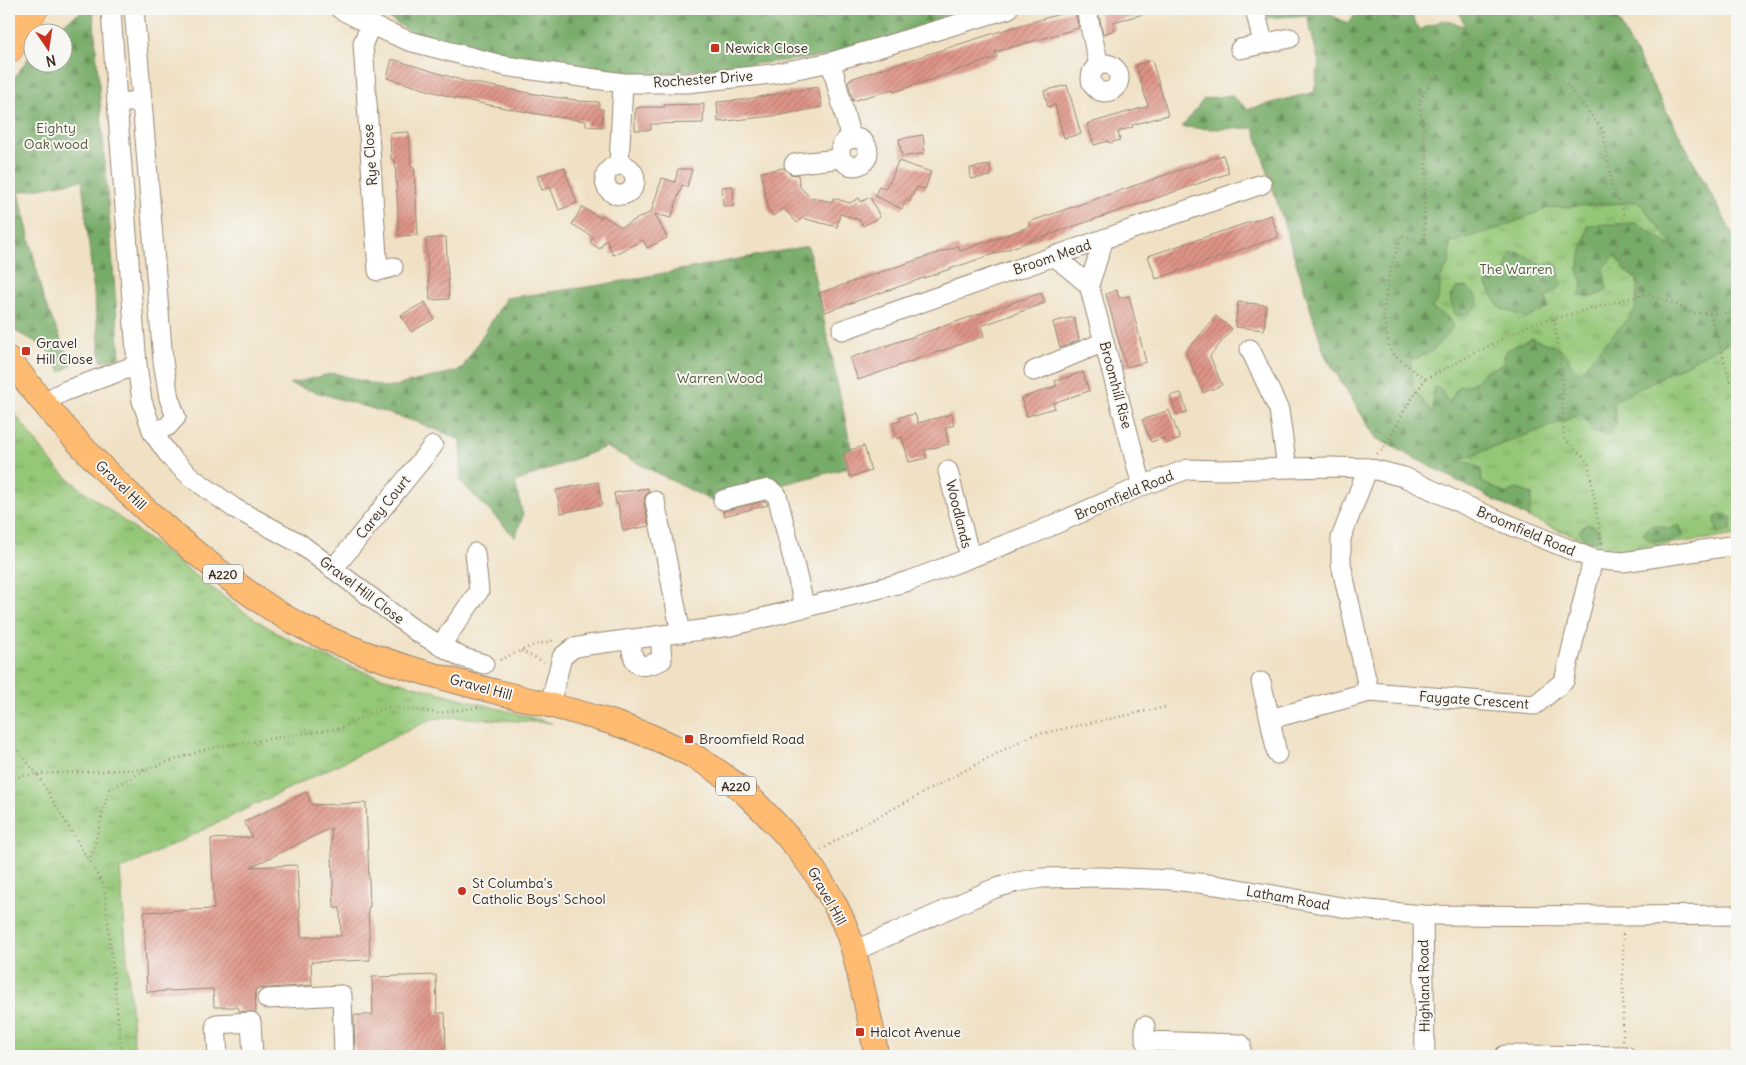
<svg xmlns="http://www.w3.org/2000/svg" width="1746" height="1065" font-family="Delius,sans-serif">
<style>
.grass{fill:url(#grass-tufts);stroke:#68784a}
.forest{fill:url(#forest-firs);stroke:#596b43;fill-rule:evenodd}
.building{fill:url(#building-hatch);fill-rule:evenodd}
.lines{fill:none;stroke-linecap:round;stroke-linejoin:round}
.minor-casing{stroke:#968672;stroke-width:21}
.major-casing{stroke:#968672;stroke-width:26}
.highway-casing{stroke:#968672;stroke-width:29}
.path{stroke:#968672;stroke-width:2.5;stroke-dasharray:1 4;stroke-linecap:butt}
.minor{stroke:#fff;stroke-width:19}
.major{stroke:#ffbb71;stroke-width:24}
.highway{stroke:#ffbb71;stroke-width:28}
.poi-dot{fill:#c8321e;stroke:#f6f6f2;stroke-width:2}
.labels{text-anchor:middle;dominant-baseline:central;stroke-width:4;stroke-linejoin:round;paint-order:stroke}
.shield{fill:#f6f6f2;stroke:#73675e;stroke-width:1}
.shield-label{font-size:12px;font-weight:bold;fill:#3b2a1e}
.poi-label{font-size:14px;fill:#3b2a1e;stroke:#f6f6f2;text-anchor:start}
.street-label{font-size:14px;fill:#3b2a1e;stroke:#f6f6f2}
.park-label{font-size:14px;fill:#565939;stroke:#f6f6f2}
</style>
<defs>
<pattern id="grass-tufts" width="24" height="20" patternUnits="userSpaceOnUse" patternTransform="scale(1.25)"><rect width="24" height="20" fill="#94c777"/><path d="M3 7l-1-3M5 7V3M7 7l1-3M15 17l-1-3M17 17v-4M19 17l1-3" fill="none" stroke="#7aa261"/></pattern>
<pattern id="forest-firs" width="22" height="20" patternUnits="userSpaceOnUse" patternTransform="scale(1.25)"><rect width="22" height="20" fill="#77ac68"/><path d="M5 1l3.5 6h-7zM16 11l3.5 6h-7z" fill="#638c55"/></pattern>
<pattern id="building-hatch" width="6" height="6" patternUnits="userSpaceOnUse" patternTransform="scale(1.25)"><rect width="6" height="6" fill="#df9487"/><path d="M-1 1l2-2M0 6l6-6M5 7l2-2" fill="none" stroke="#b6796e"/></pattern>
</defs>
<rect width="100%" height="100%" fill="#f6f6f2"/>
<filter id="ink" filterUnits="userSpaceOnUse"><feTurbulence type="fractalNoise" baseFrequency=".02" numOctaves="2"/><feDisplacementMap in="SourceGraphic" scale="10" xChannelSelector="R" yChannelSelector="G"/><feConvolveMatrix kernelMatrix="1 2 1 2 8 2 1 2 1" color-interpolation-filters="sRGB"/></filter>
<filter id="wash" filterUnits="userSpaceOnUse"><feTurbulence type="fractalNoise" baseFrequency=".0096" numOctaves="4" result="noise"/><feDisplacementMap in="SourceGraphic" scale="20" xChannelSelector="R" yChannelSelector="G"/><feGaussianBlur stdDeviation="1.12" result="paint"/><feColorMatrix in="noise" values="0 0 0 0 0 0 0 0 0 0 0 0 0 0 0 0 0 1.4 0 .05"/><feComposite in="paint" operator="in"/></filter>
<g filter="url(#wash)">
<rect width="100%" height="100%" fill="#f0e1c5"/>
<g class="grass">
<polygon points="1518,9 1612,9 1733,235 1737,235 1737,535 1611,551 1529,518 1376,438 1325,355 1249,109 1314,92"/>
<polygon points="9,406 54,465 70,480 241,610 282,636 324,656 370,674 552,723 449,717 432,719 120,870 135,1056 9,1056"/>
</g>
<g class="forest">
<polygon points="86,9 93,9 120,357 101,361 82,180 19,192 43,298 72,365 61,372 46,347 11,329 9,324 9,85 32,53 32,62 62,62 62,32 50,32"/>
<polygon points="375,9 995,9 831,56 620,78 422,39"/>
<path d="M1269,9h52l27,15 11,-15h50l10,21 24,-10 22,6 -7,-17h154l125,234v95l-124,64 4,21 -8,12 -15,-3 -12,-18 -125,47 13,2 11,6 1,13 24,12 10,-5 16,5 -3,24 -153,-80 -51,-83 -71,-227 -43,1 -29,-2 22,-28 26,-4 19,14 65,-17 5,-29 -12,-48 -40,3 -4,-8zM1639,202l38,48 -40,-27 -49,2 -10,45 5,12 -3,13 11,2 16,-6 -4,-23 13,-13 9,16 13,9 -3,30 -57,64 -16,-24 -30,-12 -25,12 -5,15 -17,6 -9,12 -18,4 -9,16 -8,-13 -6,-3 -2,8v19l-19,-25 -4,-28 24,-11 19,-23 -5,-9 -17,-10 5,-5 3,-8 2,-18 8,-14 1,-20 49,-15 49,-20z"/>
<polygon points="808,246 855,466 714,502 606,447 515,482 523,516 515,537 461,482 461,440 417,422 289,384 334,373 387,388 461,370 506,298 601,285"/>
<polygon points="1520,252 1541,265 1553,261 1558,267 1561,286 1546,297 1548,308 1527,318 1500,308 1487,285 1489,276 1506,271 1510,253"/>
<polygon points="1467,287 1477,297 1478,305 1465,316 1456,315 1452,306 1450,296 1457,288"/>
<polygon points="1723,514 1731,517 1731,531 1717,532 1715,518"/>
<polygon points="1586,524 1596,527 1601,539 1588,542 1579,532"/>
<polygon points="1654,524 1669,529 1679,525 1684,536 1671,541 1650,541 1643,533"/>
</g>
<g id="blocks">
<g class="building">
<polygon points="1103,9 1147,9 1148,13 1113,22 1115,30 1103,34 1098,10"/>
<polygon points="1074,10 1079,28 995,52 997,57 894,92 893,89 853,101 848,81 850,80 850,79 1004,30"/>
<polygon points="392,59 464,81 546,96 576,100 576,101 599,102 599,109 603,109 602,127 586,126 586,121 543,115 458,99 387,78"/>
<polygon points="1152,60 1168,115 1132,125 1133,127 1118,132 1120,140 1109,143 1108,141 1094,145 1087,124 1148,106 1136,65"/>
<polygon points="1067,85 1081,134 1064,138 1055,105 1048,107 1044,91"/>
<polygon points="818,87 822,107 780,115 718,122 717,102 741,100"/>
<polygon points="704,104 703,123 651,124 651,130 635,130 635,112 636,112 636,108 639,108 639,107 665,107 664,105"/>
<polygon points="409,132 411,167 414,167 418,235 399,236 395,160 391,160 390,133"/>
<polygon points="923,135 925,153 902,157 899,139"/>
<polygon points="1223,155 1229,173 825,312 819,293 958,246 960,251 1029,227 1029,222"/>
<polygon points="898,161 931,172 925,189 917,187 909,202 906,200 902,209 875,196 879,186 885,189 889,181 890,182"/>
<polygon points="990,165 991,176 971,179 970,168"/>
<polygon points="564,167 577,203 559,210 550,187 542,190 537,176"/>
<polygon points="784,168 790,174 798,175 800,187 810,197 832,202 833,198 850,203 859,198 861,202 870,197 880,217 863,226 860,220 840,214 837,227 802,218 797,223 784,209 773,216 768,209 761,172"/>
<polygon points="678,169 692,169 687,187 682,185 671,218 655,214 667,238 647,248 643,240 613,255 606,239 600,249 590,243 593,237 572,224 582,207 600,218 602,215 621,227 651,212 662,178 675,182"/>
<polygon points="733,186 734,206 723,206 722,187"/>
<polygon points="1271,215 1279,237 1156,279 1148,256"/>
<polygon points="446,237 449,299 430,300 426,239"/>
<polygon points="1117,290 1119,298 1129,296 1146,362 1126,367 1106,294"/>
<polygon points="1041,293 1045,303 981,326 984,336 981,337 858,380 850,358"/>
<polygon points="425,302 434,319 411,332 401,315"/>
<polygon points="1238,302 1266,305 1264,330 1235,327"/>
<polygon points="1216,316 1232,329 1210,356 1222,385 1203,393 1186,352"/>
<polygon points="1074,317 1079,340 1060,348 1053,322"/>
<polygon points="1083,372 1089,391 1053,403 1055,408 1027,416 1021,398 1057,386 1055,381"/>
<polygon points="1181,393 1187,412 1177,415 1170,396"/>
<polygon points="1169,410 1180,439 1166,444 1163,438 1151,442 1142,420"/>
<polygon points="915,414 918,423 952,414 954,425 945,428 949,444 925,450 927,458 909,462 902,437 897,439 893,423 901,421 900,417"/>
<polygon points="864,446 871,471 850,477 843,452"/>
<polygon points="598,482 602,505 561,513 556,490"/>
<polygon points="648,488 648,492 645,497 644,503 649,526 623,531 618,504 616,504 614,493"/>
<polygon points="766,501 768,505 724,516 723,511"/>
<path d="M306,792l6,13 54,-2 4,104h-2l2,53 -59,2 1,23 -57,4 1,23 -17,-1 -1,-4h-24l-1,-18 -66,3 -3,-80 70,-3 -3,-70 41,-2 -8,-15zM331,828l3,80h6l1,28 -40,1 -4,-72 -46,2z"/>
<polygon points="436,975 437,1013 445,1013 446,1056 355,1056 354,1015 373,1015 372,977"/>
</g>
</g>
</g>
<g filter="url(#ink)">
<use href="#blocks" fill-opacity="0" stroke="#968672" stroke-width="1"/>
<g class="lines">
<defs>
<g id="minor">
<polyline points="111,9 117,103"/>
<polyline points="134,9 142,101"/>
<polyline points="340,9 371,25 409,41 505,66 623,83 687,83 772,74 831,62 1008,9"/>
<polyline points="1086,9 1099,65"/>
<polyline points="1255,9 1263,43"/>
<polyline points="371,25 363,43 378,271 393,267"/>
<polyline points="1240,49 1290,38"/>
<polyline points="831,62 851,139"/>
<circle cx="1105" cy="78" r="14"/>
<circle cx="854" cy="152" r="14"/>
<path d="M794,164c16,-3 31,-3 47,-6"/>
<polyline points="619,165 623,83"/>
<circle cx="620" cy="180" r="15"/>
<polyline points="1104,239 1089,285 1142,486"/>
<polyline points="1054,256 1089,285"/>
<polyline points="842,330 1262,184"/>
<polyline points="1250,349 1279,410 1287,468"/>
<polyline points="1034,371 1104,342"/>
<polyline points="42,403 65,391 137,365"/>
<polyline points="153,433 168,426 176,417 169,398 163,361 142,101 117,103 137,365 142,401 153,433 171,458 191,477 234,508 299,543 417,632 461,657 484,664"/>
<polyline points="1368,468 1341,538 1341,564 1369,692 1535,705 1564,681 1593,559"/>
<polyline points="948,471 970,557"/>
<polyline points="723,500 768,489 777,495 805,608"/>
<polyline points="655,501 681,633"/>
<polyline points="333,569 433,446"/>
<path d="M630,639c2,11 2,30 17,26 5,-1 10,-2 15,-5l-2,-25"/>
<polyline points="440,646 479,591 475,553"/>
<polyline points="1261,682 1270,719 1369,692"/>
<polyline points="550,704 562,657 573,648 588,645 731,626 909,581 1033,534 1142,486 1188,469 1221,470 1329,467 1368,468 1404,477 1493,518 1593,559 1623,562 1737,545"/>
<polyline points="1270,719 1277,754"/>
<polyline points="1423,915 1425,1056"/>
<polyline points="854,951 993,889 1017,882 1042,878 1102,877 1172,880 1216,885 1347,908 1423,915 1623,916 1737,915"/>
<polyline points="267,999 342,995 344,1056"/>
<polyline points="1145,1026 1145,1038 1146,1041 1241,1044 1241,1056"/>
<polyline points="1505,1055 1626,1056"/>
<polyline points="218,1056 216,1024 251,1022 253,1056"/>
</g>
<path id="major" d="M9,359c59,79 129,149 207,210 29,21 57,43 89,59 59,29 132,49 196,65 70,17 145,34 206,71 32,20 54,44 79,71 29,33 56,74 68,117 4,15 7,31 11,46 4,20 9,38 11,58"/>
<polyline id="highway" points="9,49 34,9"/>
</defs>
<use href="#minor" class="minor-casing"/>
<use href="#major" class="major-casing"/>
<use href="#highway" class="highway-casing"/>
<g class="path">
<polyline points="1710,313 1730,381 1737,377"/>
<polyline points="1554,319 1561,368 1564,438 1588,462 1602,544"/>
<polyline points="1425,379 1391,353 1383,316 1389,273 1402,235 1425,245 1424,202 1427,155 1419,103 1440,65 1471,39 1518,47 1566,84 1603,130 1612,184 1624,214 1616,247 1646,294"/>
<polyline points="1377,454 1384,448 1405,409 1425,379 1529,325 1646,294 1673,303 1692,313 1732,313 1737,315"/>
<polyline points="521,651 544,662"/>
<polyline points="500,660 534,645 555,640"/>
<polyline points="9,739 37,774 147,769 210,748 341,728 378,710 391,707 438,713 480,707"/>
<polyline points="9,778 37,774 104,886 122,1056"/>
<polyline points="821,850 853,830 1030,736 1165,707"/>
<polyline points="90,862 109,789 146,770"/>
<polyline points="1623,1040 1623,933"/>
<polyline points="1441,1054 1488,1055"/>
</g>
<use href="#minor" class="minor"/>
<use href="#major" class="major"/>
<use href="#highway" class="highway"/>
</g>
</g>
<g class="poi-dot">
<rect x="710" y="43" width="10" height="10" rx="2.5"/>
<rect x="21" y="346" width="10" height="10" rx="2.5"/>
<rect x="684" y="734" width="10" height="10" rx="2.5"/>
<circle cx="462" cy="891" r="5"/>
<rect x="855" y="1027" width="10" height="10" rx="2.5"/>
</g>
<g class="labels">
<g class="shield">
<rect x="203" y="564.5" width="40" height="19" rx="4"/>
<rect x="716" y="776.5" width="40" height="19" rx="4"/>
</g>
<g class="shield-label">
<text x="223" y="574">A220</text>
<text x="736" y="786">A220</text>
</g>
<g class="poi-label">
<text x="725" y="48">Newick Close</text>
<text x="36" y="343">Gravel<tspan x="36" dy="16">Hill Close</tspan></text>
<text x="699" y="739">Broomfield Road</text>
<text x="472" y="883">St Columba's<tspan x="472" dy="16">Catholic Boys' School</tspan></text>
<text x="870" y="1032">Halcot Avenue</text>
</g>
<g class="street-label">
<text transform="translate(703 79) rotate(-4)">Rochester Drive</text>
<text transform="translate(370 155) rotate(-94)">Rye Close</text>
<text transform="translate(1052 257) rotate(-19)">Broom Mead</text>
<text transform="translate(1116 385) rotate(75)">Broomhill Rise</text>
<text transform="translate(121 485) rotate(44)">Gravel Hill</text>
<text transform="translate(1124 495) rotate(-23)">Broomfield Road</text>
<text transform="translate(383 507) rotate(-51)">Carey Court</text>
<text transform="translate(959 514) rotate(76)">Woodlands</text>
<text transform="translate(1526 531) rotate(23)">Broomfield Road</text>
<text transform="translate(362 590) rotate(37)">Gravel Hill Close</text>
<text transform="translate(481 687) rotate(15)">Gravel Hill</text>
<text transform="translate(1474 700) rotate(4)">Faygate Crescent</text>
<text transform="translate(827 896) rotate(61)">Gravel Hill</text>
<text transform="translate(1288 898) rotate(10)">Latham Road</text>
<text transform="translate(1424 986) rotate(-91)">Highland Road</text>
</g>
<g class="park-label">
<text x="56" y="128">Eighty<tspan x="56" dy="16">Oak wood</tspan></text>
<text x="1516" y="269">The Warren</text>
<text x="720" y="378">Warren Wood</text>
</g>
</g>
<rect width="1746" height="1065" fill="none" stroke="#f6f6f2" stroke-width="30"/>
<g transform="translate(48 48) rotate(167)"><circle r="24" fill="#f6f6f2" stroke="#aba49d"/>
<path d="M0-4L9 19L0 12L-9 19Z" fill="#c8321e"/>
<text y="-8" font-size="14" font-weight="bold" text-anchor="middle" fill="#3b2a1e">N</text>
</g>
</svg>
